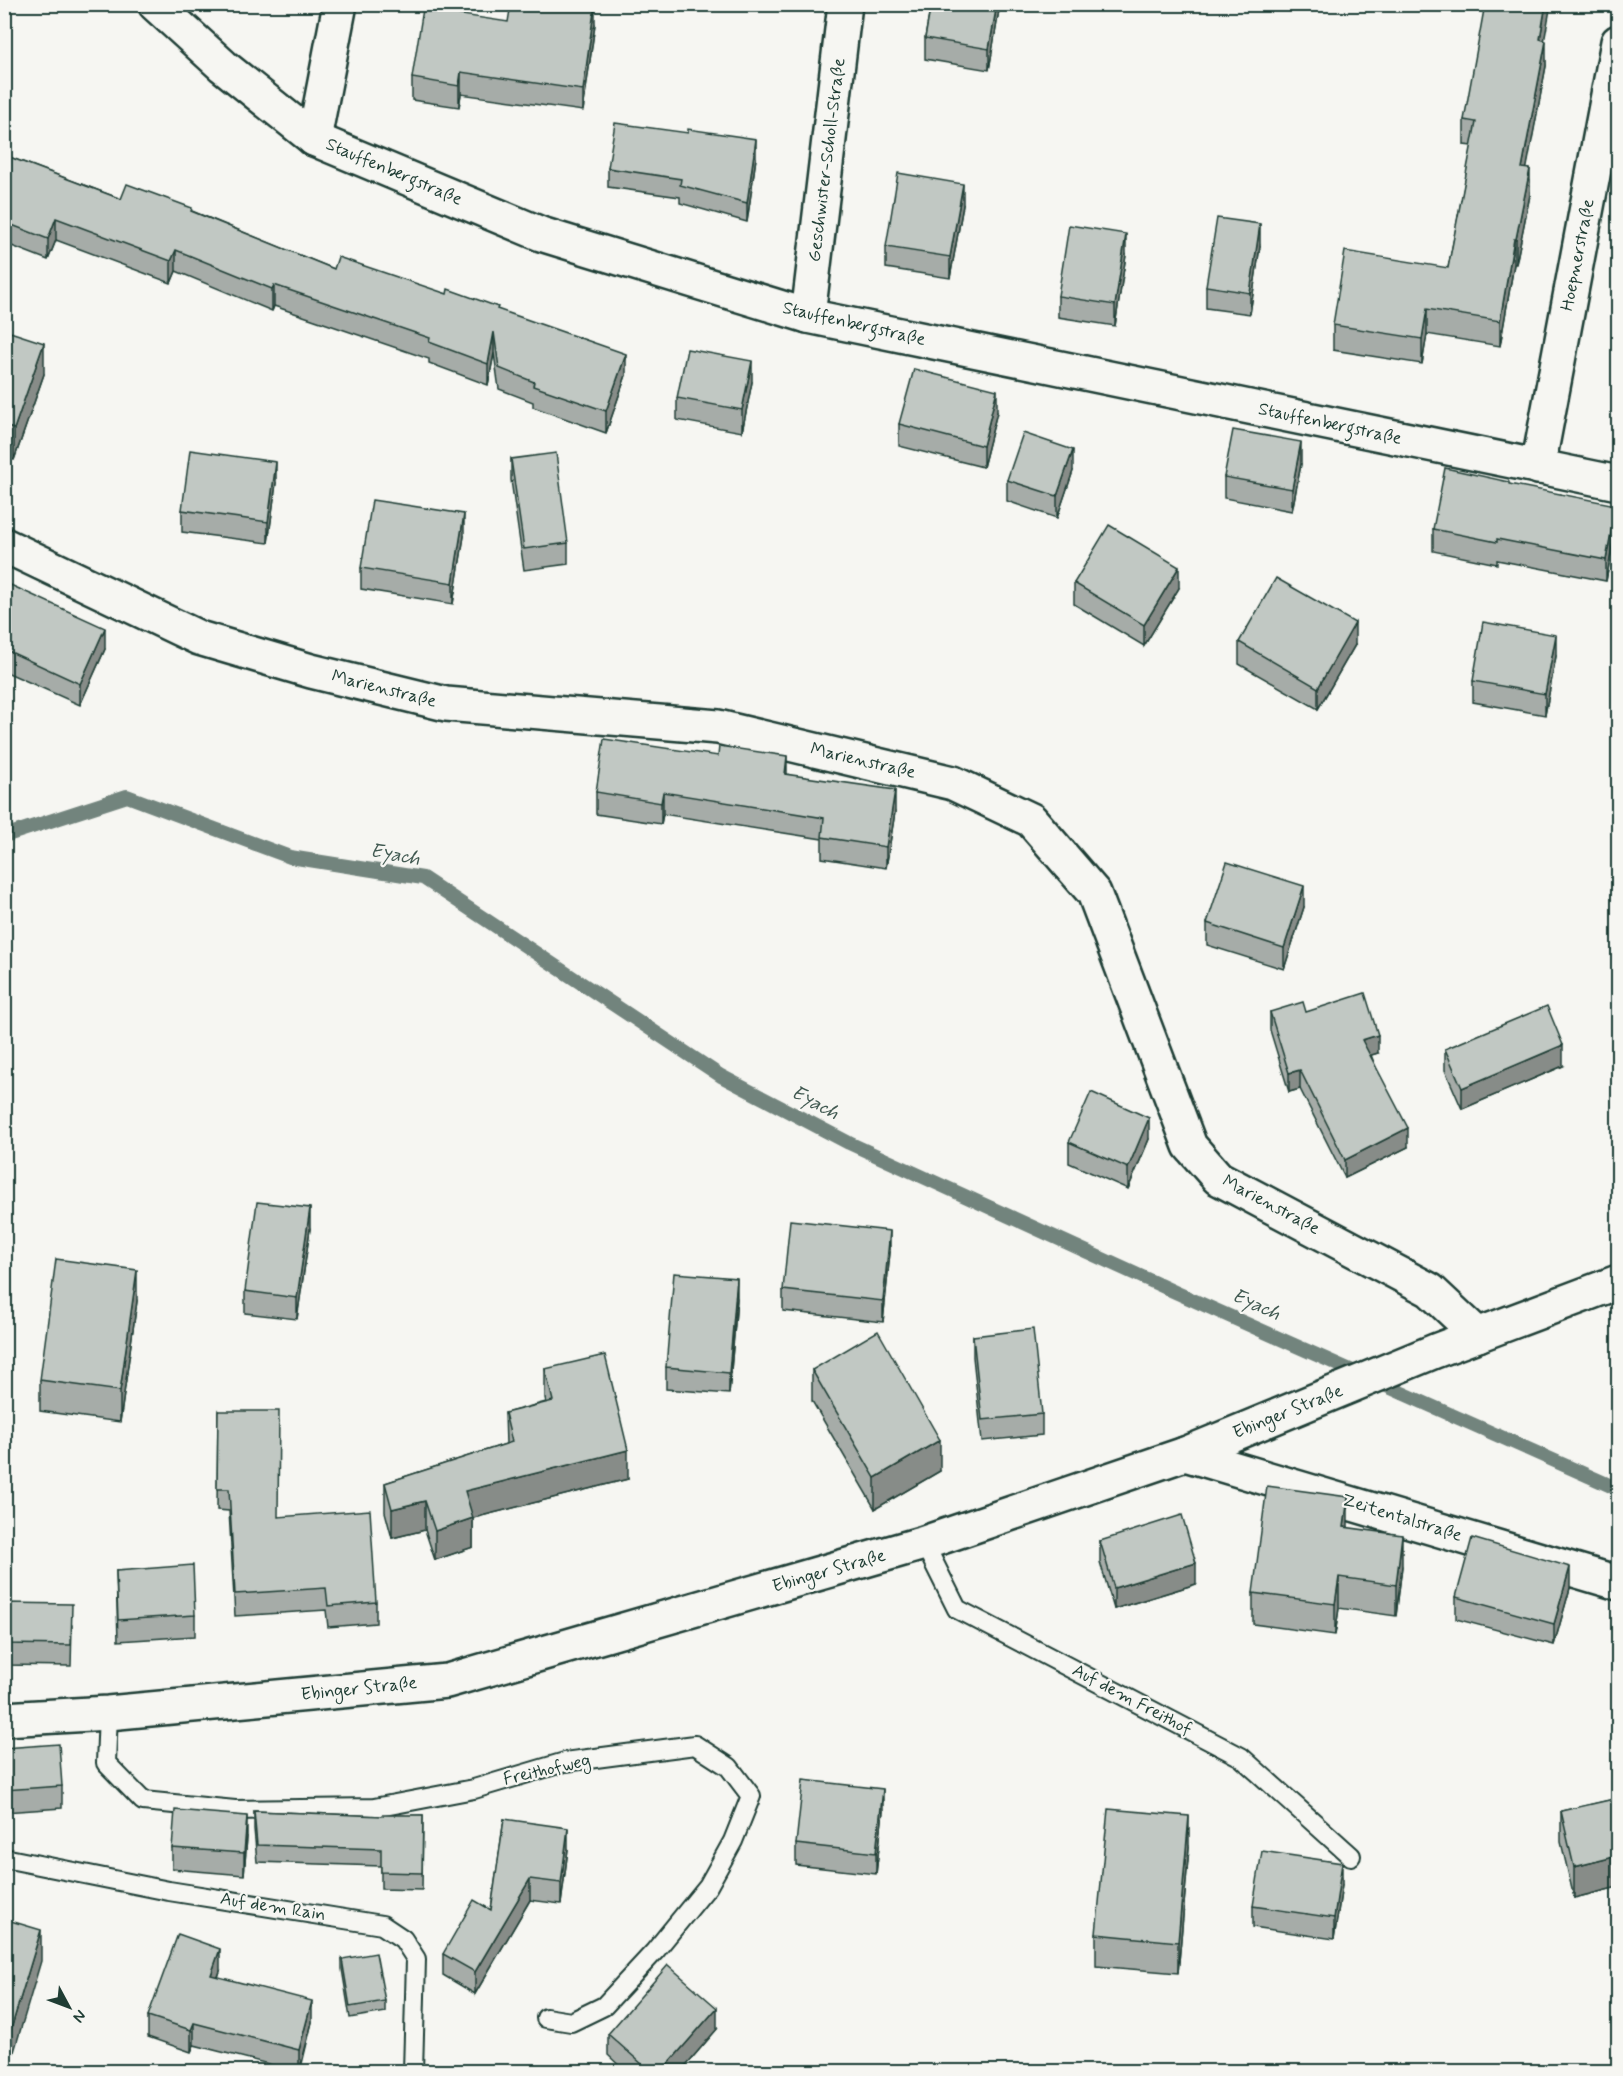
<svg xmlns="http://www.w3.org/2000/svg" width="1623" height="2076" font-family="Mynerve,sans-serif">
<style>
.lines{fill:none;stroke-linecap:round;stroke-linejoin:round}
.stream{stroke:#72847d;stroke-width:14}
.service-casing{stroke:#1f3d34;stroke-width:22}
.minor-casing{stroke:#1f3d34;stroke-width:38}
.secondary-casing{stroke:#1f3d34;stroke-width:38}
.service{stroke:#f6f6f2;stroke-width:18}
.minor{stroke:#f6f6f2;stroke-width:33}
.secondary{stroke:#f6f6f2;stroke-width:33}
.wall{fill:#a6aca8;stroke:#1f3d34;stroke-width:1.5}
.shaded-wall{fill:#878c88;stroke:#1f3d34;stroke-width:1.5}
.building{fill:#c1c8c3;stroke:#1f3d34;stroke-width:1.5}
.labels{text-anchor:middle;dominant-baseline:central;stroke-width:4.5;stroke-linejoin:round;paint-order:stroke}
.street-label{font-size:18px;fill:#1f3d34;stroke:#f6f6f2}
.water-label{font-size:20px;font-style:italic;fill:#425a52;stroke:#f6f6f2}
</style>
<rect width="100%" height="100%" fill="#f6f6f2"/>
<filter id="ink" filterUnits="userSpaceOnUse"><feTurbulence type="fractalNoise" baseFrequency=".0167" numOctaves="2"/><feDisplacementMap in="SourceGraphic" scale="12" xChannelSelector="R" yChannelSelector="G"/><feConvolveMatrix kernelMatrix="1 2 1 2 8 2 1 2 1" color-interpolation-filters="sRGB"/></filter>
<g filter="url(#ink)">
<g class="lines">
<polyline class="stream" points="4,836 127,796 290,857 423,878 721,1076 849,1143 1175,1292 1618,1489"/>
<defs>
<g id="service">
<polyline points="924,1543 957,1609 1241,1757 1351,1856"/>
<polyline points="108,1713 106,1763 143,1801 235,1810 374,1808 474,1789 565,1762 695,1745 729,1767 751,1796 733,1841 708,1886 655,1951 604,2006 571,2022 546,2018"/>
<polyline points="4,1858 169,1891 382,1925 403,1939 416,1959 413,2072"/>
</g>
<g id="minor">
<polyline points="155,4 223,66 314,139 541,234 808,316 1618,483"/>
<polyline points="314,139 340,4"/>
<polyline points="808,316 845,4"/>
<polyline points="1538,467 1618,42"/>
<polyline points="4,545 199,638 311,671 446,704 718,727 953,783 1031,820 1094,893 1190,1146 1218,1178 1430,1290 1478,1335"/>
<polyline points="1185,1454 1618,1583"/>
</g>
<polyline id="secondary" points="4,1719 108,1713 447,1681 924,1543 1185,1454 1435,1351 1618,1282"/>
</defs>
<use href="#service" class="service-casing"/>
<use href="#minor" class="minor-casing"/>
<use href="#secondary" class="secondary-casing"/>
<use href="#service" class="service"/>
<use href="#minor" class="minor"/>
<use href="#secondary" class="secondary"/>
</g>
<g class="wall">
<polygon points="931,4 1000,4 989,70 925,59 925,38"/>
<polygon points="508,22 595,24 583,111 461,94 459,107 412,100 412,78"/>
<polygon points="1544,40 1546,66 1526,169 1530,195 1516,264 1514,264 1500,346 1427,334 1422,364 1333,350 1333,325 1448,268 1472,146 1464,145 1464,120"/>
<polygon points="4,155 121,199 192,211 334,269 447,294 498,310 626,375 606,433 533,407 533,402 499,389 494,353 488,385 429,363 429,359 274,306 272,311 176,271 171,283 56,240 48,260 4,243"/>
<polygon points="756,158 747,222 680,203 680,197 608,187 608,168"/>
<polygon points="963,205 950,278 886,268 886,247"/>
<polygon points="1260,246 1250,314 1206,308 1206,286"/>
<polygon points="1126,255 1115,326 1058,317 1058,296"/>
<polygon points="4,330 44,374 14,460 4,457"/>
<polygon points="752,382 742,432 677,420 677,398"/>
<polygon points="997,412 983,467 899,446 899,424"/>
<polygon points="511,459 568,543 568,564 524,570 511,480"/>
<polygon points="1301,464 1292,511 1224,498 1224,477"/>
<polygon points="1073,471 1057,518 1007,501 1007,480"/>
<polygon points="276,483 268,543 182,532 182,510"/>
<polygon points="1509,484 1616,526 1606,581 1497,560 1497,564 1433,551 1433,529"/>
<polygon points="464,536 453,604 361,589 361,568"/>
<polygon points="4,582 105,649 80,705 4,671"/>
<polygon points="1074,583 1179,588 1144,646 1074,604"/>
<polygon points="1239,642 1355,645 1318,709 1239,664"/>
<polygon points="1556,656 1545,715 1473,702 1473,681"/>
<polygon points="787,774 895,812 886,868 822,858 822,839 663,814 661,824 596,814 596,792"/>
<polygon points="1304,907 1284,969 1207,945 1207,923"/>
<polygon points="1270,1012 1306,1012 1378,1053 1371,1055 1408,1147 1345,1178 1300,1089 1289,1092 1270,1030"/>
<polygon points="1445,1049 1563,1066 1462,1109 1445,1070"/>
<polygon points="1149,1139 1128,1189 1069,1163 1069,1142"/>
<polygon points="310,1229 297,1319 245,1313 245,1291"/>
<polygon points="890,1252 883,1322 783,1311 783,1290"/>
<polygon points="737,1299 729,1394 666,1389 666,1367"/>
<polygon points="137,1301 120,1422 40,1411 40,1380"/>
<polygon points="973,1336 1042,1414 1042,1435 982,1441 973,1357"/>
<polygon points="545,1369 628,1479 473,1518 473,1547 435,1560 425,1530 392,1538 385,1512 385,1483 506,1444 505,1413 546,1402 545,1398"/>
<polygon points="812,1370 940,1471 875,1509 812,1401"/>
<polygon points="218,1411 278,1517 376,1602 376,1623 328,1627 326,1610 235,1616 229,1511 217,1510"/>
<polygon points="1348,1527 1402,1566 1396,1616 1339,1608 1335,1635 1253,1624 1253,1593"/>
<polygon points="1100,1541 1196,1584 1114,1609 1100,1562"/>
<polygon points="116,1571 195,1615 195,1636 118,1641"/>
<polygon points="1570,1588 1554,1645 1456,1619 1456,1597"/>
<polygon points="4,1603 72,1625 71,1666 4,1665"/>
<polygon points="4,1748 62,1786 62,1808 4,1812"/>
<polygon points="1618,1759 1618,1887 1574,1898 1561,1842 1561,1811 1615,1799 1613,1792 1613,1760"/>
<polygon points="254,1811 382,1816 423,1815 422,1890 381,1889 381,1866 257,1862 254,1829"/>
<polygon points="883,1811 876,1874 796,1865 796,1844"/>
<polygon points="504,1819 568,1849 561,1904 530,1900 475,1994 443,1975 443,1954 491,1910"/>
<polygon points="247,1837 244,1875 172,1869 172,1848"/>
<polygon points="1189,1847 1178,1973 1096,1966 1096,1934"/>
<polygon points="1342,1885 1334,1939 1253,1927 1253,1906"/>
<polygon points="342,1959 385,2001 385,2012 350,2018 342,1969"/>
<polygon points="220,1971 218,1977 312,2022 300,2072 194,2045 191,2052 148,2037 148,2016"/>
<polygon points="717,2029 680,2072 626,2072 608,2055 608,2034"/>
</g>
<g class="shaded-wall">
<polygon points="595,4 595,24 583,111 583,90"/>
<polygon points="997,4 1000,4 989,70 989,49"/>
<polygon points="1546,4 1551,4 1540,64 1540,39"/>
<polygon points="1546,41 1546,66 1522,193 1522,168"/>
<polygon points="461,72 461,94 459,107 459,86"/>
<polygon points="756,139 756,158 747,222 747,203"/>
<polygon points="1530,169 1530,195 1516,264 1516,239"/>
<polygon points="963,184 963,205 950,278 950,257"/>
<polygon points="56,218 56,240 48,260 48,239"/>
<polygon points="1260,224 1260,246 1250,314 1250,293"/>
<polygon points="1126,234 1126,255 1115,326 1115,305"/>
<polygon points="1514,239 1514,264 1500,346 1500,321"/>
<polygon points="176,250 176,271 171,283 171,261"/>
<polygon points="274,285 274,306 272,311 272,289"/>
<polygon points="1427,309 1427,334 1422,364 1422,339"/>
<polygon points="494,332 494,353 488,385 488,364"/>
<polygon points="44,343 44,374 14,460 14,429"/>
<polygon points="626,354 626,375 606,433 606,411"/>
<polygon points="752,361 752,382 742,432 742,410"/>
<polygon points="997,390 997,412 983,467 983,446"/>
<polygon points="1301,442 1301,464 1292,511 1292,489"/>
<polygon points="1073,450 1073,471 1057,518 1057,496"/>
<polygon points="276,462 276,483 268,543 268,522"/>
<polygon points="1616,505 1616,526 1606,581 1606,560"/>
<polygon points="464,514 464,536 453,604 453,583"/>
<polygon points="1179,567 1179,588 1144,646 1144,625"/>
<polygon points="1355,623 1355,645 1318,709 1318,688"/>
<polygon points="105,628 105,649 80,705 80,684"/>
<polygon points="1556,635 1556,656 1545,715 1545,694"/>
<polygon points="787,756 787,778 785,774"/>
<polygon points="895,790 895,812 886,868 886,847"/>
<polygon points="663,792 663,814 661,824 661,803"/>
<polygon points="1304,886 1304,907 1284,969 1284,948"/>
<polygon points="1378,1035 1378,1053 1362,1058 1362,1040"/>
<polygon points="1563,1045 1563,1066 1462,1109 1462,1088"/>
<polygon points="1300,1070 1300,1089 1289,1092 1289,1073"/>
<polygon points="1149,1118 1149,1139 1128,1189 1128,1168"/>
<polygon points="1408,1128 1408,1147 1345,1178 1345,1160"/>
<polygon points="310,1208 310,1229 297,1319 297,1298"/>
<polygon points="890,1231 890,1252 883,1322 883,1301"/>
<polygon points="137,1270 137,1301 120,1422 120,1391"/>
<polygon points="737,1278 737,1299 729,1394 729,1373"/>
<polygon points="940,1440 940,1471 875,1509 875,1478"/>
<polygon points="628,1450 628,1479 465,1520 465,1491"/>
<polygon points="1348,1497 1348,1528 1344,1527"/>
<polygon points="425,1501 425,1530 392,1538 392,1509"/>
<polygon points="473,1518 473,1547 435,1560 435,1531"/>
<polygon points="1402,1535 1402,1566 1396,1616 1396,1585"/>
<polygon points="1196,1563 1196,1584 1114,1609 1114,1588"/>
<polygon points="1570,1567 1570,1588 1554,1645 1554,1624"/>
<polygon points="1339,1577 1339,1608 1335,1635 1335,1604"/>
<polygon points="883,1789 883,1811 876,1874 876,1853"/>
<polygon points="247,1816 247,1837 244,1875 244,1853"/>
<polygon points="1189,1816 1189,1847 1178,1973 1178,1942"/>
<polygon points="568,1828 568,1849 561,1904 561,1883"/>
<polygon points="1618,1856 1618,1887 1574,1898 1574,1867"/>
<polygon points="1342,1863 1342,1885 1334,1939 1334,1918"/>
<polygon points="530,1879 530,1900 475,1994 475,1972"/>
<polygon points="41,1930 41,1961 8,2072 4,2072 4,2052"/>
<polygon points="220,1949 220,1971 211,1997 211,1975"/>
<polygon points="312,2001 312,2022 299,2072 299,2050"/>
<polygon points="717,2008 717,2029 680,2072 661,2072"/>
<polygon points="194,2023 194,2045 191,2052 191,2030"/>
</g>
<g class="building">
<polygon points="511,4 595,4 583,90 461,72 459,86 412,78 423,9 508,22"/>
<polygon points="931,4 997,4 989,49 925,38"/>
<polygon points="1485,4 1546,4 1540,39 1546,41 1522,168 1530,169 1516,239 1514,239 1500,321 1427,309 1422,339 1333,325 1345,251 1448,268 1476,122 1464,120"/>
<polygon points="615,123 688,133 688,129 756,139 747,203 680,185 681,179 608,168"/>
<polygon points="4,155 121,199 127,184 192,208 191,211 334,269 338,257 447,294 448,289 498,307 497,309 626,354 606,411 533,386 534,382 499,368 494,332 488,364 429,342 430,338 274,285 272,289 176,250 171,261 56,218 48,239 4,222"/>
<polygon points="898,173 963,184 950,257 886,247"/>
<polygon points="1217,218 1260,224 1250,293 1206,286"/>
<polygon points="1069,225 1126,234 1115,305 1058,296"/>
<polygon points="4,330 44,343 14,429 4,426"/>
<polygon points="687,349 752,361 742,410 677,398"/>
<polygon points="914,369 997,390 983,446 899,424"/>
<polygon points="1233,430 1301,442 1292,489 1224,477"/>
<polygon points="1023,433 1073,450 1057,496 1007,480"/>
<polygon points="190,450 276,462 268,522 182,510"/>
<polygon points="556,453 568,543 524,549 511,459"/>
<polygon points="1445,468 1509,482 1509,484 1616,505 1606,560 1497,539 1497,542 1433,529"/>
<polygon points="372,500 464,514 453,583 361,568"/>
<polygon points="1109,525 1179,567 1144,625 1074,583"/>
<polygon points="1276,578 1355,623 1318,688 1239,642"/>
<polygon points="4,582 105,628 80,684 4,649"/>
<polygon points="1483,622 1556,635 1545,694 1473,681"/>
<polygon points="604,739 718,756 719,746 787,756 785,774 895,790 886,847 822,837 824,818 663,792 661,803 596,792"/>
<polygon points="1227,862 1304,886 1284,948 1207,923"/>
<polygon points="1365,993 1378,1035 1362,1040 1408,1128 1345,1160 1300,1070 1289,1073 1270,1012 1303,1002 1306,1012"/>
<polygon points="1547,1006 1563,1045 1462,1088 1445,1049"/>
<polygon points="1091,1092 1149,1118 1128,1168 1069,1142"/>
<polygon points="257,1202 310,1208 297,1298 245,1291"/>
<polygon points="790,1220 890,1231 883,1301 783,1290"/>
<polygon points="56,1259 137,1270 120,1391 40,1380"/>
<polygon points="674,1273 737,1278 729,1373 666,1367"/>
<polygon points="1033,1329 1042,1414 982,1420 973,1336"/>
<polygon points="878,1331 940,1440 875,1478 812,1370"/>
<polygon points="605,1355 628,1450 465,1491 473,1518 435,1531 425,1501 392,1509 385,1483 512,1442 505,1413 553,1401 545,1369"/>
<polygon points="218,1411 279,1411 278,1517 370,1510 376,1602 328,1606 326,1588 235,1594 229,1489 217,1489"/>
<polygon points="1267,1486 1348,1497 1344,1527 1402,1535 1396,1585 1339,1577 1335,1604 1253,1593"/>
<polygon points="1182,1515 1196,1563 1114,1588 1100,1541"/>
<polygon points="1472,1538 1570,1567 1554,1624 1456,1597"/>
<polygon points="193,1565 195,1615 118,1620 116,1571"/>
<polygon points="4,1603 72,1604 71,1645 4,1644"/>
<polygon points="59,1744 62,1786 4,1790 4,1748"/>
<polygon points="1618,1759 1618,1782 1613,1760"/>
<polygon points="803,1780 883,1789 876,1853 796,1844"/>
<polygon points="1618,1798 1618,1856 1574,1867 1561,1811"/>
<polygon points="1108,1809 1189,1816 1178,1942 1096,1934"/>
<polygon points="175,1810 247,1816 244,1853 172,1848"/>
<polygon points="254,1811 382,1816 382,1815 423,1815 422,1873 381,1872 381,1849 257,1845"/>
<polygon points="504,1819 568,1828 561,1883 530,1879 475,1972 443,1954 474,1900 491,1910"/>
<polygon points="1262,1851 1342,1863 1334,1918 1253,1906"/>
<polygon points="4,1919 41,1930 4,2052"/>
<polygon points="178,1934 220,1949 211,1975 312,2001 299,2050 194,2023 191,2030 148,2016"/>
<polygon points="376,1953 385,2001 350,2007 342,1959"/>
<polygon points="668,1965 717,2008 661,2072 651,2072 608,2034"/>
</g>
</g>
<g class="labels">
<g class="street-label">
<text transform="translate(827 160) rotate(-83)">Geschwister-Scholl-Straße</text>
<text transform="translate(394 172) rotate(23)">Stauffenbergstraße</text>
<text transform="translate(1578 255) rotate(-79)">Hoepnerstraße</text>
<text transform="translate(854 324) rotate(13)">Stauffenbergstraße</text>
<text transform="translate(1330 424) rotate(12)">Stauffenbergstraße</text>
<text transform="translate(384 689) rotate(14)">Marienstraße</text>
<text transform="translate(863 761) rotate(13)">Marienstraße</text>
<text transform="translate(1271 1205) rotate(28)">Marienstraße</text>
<text transform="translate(1288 1412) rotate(-22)">Ebinger Straße</text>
<text transform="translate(1402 1518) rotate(17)">Zeitentalstraße</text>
<text transform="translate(829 1571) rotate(-16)">Ebinger Straße</text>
<text transform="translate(359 1689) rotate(-6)">Ebinger Straße</text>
<text transform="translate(1132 1700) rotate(28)">Auf dem Freithof</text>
<text transform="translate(547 1770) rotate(-13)">Freithofweg</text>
<text transform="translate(273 1907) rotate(9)">Auf dem Rain</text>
</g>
<g class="water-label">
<text transform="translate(395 855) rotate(10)">Eyach</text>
<text transform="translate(815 1103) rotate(28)">Eyach</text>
<text transform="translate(1256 1305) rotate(24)">Eyach</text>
</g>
</g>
<rect width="1623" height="2076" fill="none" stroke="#f6f6f2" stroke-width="24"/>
<rect x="12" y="12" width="1599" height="2052" fill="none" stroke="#1f3d34" stroke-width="2" filter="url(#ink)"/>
<g transform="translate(69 2007) rotate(131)" stroke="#f6f6f2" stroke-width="4.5" paint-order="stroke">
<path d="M0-4.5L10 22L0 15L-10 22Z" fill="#1f3d34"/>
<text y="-9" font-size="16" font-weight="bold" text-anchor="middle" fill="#1f3d34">N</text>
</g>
</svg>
